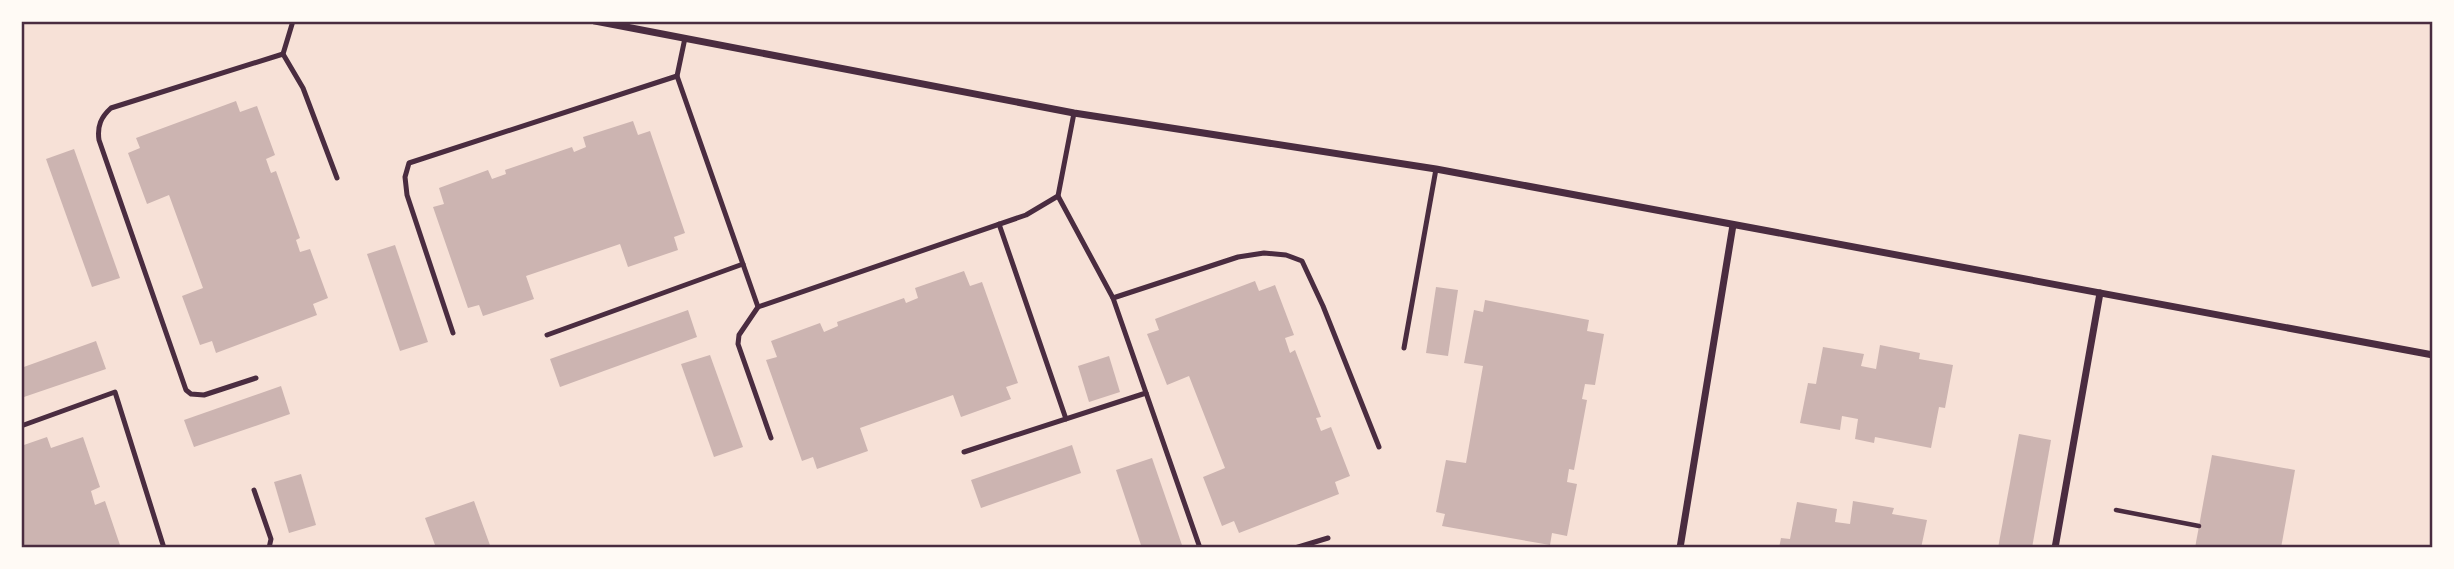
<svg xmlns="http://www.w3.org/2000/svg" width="2454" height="569" font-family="Mulish,sans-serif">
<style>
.building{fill:#ccb4b1}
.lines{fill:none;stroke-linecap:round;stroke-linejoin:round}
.path{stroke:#4a2c40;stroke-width:4.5}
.service{stroke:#4a2c40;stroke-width:5}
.minor{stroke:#4a2c40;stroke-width:7}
.neatline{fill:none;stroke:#4a2c40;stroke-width:2.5}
</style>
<rect width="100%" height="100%" fill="#f7e1d7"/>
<g class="building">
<polygon points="236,101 240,112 257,106 275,155 266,159 271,173 276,171 300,238 296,240 300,252 310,249 328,298 313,304 317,315 216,353 212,341 200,345 182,296 203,288 169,195 147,204 128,153 140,148 136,138"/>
<polygon points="633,121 638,135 650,131 685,233 674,237 678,250 628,267 620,244 526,276 534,299 483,316 479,305 468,308 433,207 444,204 439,188 488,170 492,179 506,174 505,170 572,147 574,152 586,147 583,137"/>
<polygon points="74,149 120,278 92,287 46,159"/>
<polygon points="395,245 428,342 400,351 367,254"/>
<polygon points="964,271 970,286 982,282 1018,383 1006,387 1011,399 961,417 953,395 860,428 868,451 817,469 813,457 802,461 766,360 777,357 771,341 820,323 824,332 838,326 837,322 904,298 906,303 918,298 915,288"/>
<polygon points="1255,281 1259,291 1275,285 1294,335 1285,338 1290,353 1295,350 1321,417 1316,418 1321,431 1331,427 1350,476 1335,482 1339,494 1239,533 1234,521 1222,526 1203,477 1225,468 1189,376 1167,385 1147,334 1159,330 1155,319"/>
<polygon points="1436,287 1458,290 1448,356 1426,353"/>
<polygon points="1485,300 1589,320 1587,331 1604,334 1595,385 1585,384 1582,399 1587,400 1574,470 1569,469 1567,482 1577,484 1567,536 1552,533 1550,545 1442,526 1445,514 1436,512 1446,460 1466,463 1483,366 1464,363 1474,310 1483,312"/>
<polygon points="688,310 697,337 560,387 550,359"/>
<polygon points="96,341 106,369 21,398 21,368"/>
<polygon points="1880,345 1920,353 1919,359 1953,365 1945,408 1939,407 1931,448 1875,437 1874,443 1855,439 1858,419 1842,416 1840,430 1800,423 1808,383 1816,384 1823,347 1864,354 1861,366 1876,369"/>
<polygon points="710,355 743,447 714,457 681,364"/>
<polygon points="1109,356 1120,392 1089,402 1078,366"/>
<polygon points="281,386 290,414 194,447 184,420"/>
<polygon points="2019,434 2051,440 2032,548 1998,548"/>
<polygon points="47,437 51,448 83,437 100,487 91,491 95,505 105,501 121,548 21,548 21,446"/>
<polygon points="1072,445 1081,473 981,508 971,480"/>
<polygon points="2212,455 2295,470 2281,548 2195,548"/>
<polygon points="1152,458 1183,548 1142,548 1116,470"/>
<polygon points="301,474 316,525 289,533 274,482"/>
<polygon points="474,501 491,548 427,548 435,545 425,518"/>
<polygon points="1853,501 1894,508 1892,514 1927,520 1921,548 1779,548 1781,538 1790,539 1797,502 1837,509 1835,522 1850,524"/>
</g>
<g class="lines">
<polyline class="path" points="2116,510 2199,526"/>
<g class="service">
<polyline points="293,21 283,54 303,88 337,178"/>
<polyline points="677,76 685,38"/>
<polyline points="1058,196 1113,298 1200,548"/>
<polyline points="999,224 1066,419"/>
<polyline points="1113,298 1238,257 1264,253 1286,255 1302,261 1323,306 1379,447"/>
<polyline points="758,307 739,335 738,344 771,438"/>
<polyline points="453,333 407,195 405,177 409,163 677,76 758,307 1026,215 1058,196 1074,113"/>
<polyline points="547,335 743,264"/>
<polyline points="1404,348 1436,169"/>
<path d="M256,378l-52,17 -13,-1 -5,-4 -87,-250c-2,-14 2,-23 12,-32l172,-54"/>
<polyline points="21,426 115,392 164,548"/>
<polyline points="964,452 1146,393"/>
<polyline points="254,490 271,539 269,548"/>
<polyline points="1295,548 1328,538"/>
</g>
<g class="minor">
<polyline points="595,21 1074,113 1436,169 2433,355"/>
<polyline points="1680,548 1733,225"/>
<polyline points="2055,548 2100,293"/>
</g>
</g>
<rect width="2454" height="569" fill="none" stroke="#fffaf5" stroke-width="46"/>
<rect x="23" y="23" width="2408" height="523" class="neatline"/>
</svg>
